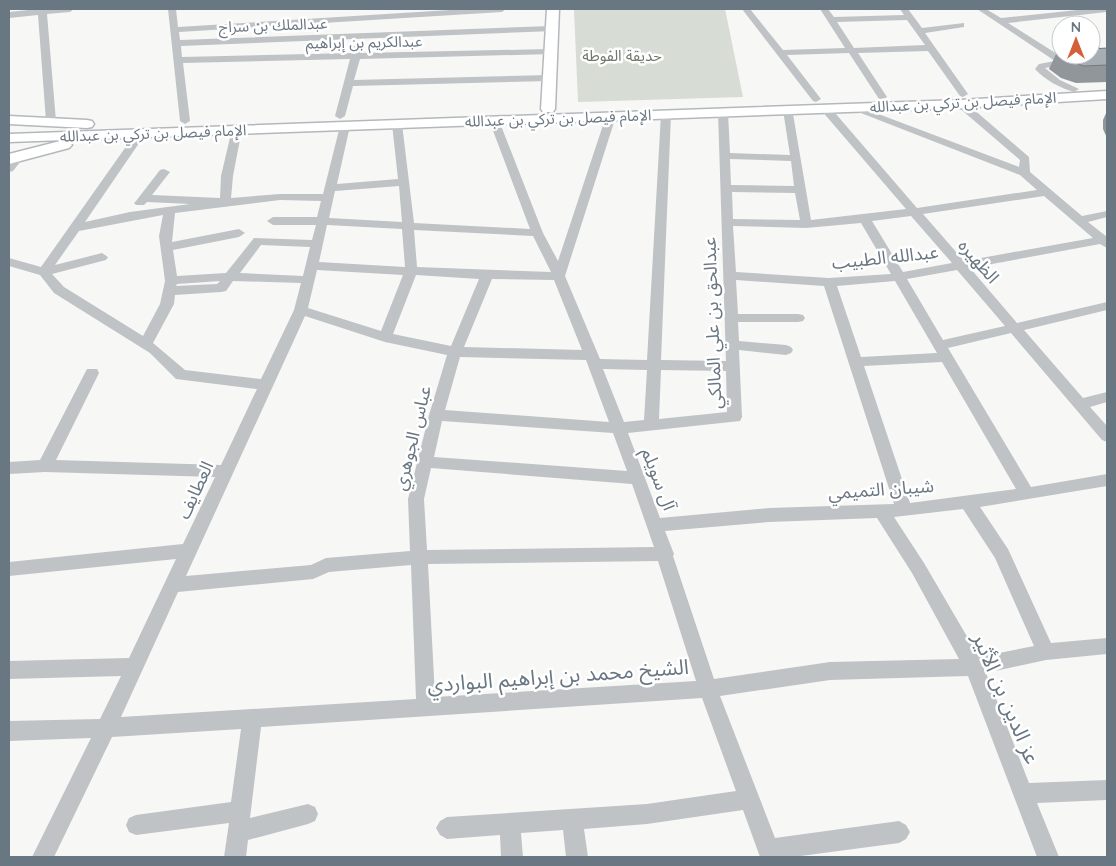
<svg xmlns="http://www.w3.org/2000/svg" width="1116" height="866" font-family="Quicksand,'Noto Sans Arabic',sans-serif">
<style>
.green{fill:#d7dcd4}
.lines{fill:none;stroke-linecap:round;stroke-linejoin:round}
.secondary-casing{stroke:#b4b8bc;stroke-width:3}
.street{fill:#bfc3c6;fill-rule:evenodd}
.secondary{fill:#fff;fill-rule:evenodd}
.wall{fill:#90969a}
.building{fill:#a7aeb3;stroke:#757a7d}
.labels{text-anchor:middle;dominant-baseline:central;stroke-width:5;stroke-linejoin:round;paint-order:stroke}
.far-street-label{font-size:15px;fill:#697783;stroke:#fff}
.far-park-label{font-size:15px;fill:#6b7a67;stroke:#fff}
.street-label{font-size:18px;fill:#697783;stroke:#fff}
.near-street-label{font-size:21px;fill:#697783;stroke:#fff}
</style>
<rect width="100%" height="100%" fill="#f7f7f5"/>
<polygon class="green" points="574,9 725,9 743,97 578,102"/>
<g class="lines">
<defs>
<g id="secondary">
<polygon points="547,9 559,9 555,109 553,112 543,112 541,109"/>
<polygon points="1107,91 1107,99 961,108 9,142 9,134 961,100"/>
<polygon points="9,116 87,120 92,121 94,124 92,127 87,128 9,124"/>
<polygon points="64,140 69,142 72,145 69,148 9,164 9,154"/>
</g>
</defs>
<use href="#secondary" class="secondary-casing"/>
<g class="street">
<polygon points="38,9 74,9 70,12 47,14 56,121 51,124 46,121 38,15 9,18 9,12"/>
<polygon points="168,9 176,9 178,27 466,9 506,9 502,12 179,32 180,40 551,26 555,29 554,31 181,46 182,57 352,53 353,47 358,44 363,47 361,53 550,49 555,52 553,54 360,59 354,80 549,75 554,78 549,81 353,86 345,116 340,119 335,116 350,59 183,63 190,121 185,124 180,121"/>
<path d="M742,9h8l33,41 62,-2 -25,-39h8l6,8 70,-2 -4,-6h8l14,19 42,-5v4l-39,6 43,61 -5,3 -3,-1 -32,-45 -70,2 29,44 -5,3 -3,-1 -30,-46 -62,2 34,44 -5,3 -3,-1zM907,20l18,25 -71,3 -17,-26z"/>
<path d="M977,9h9l15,9 86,-9h20v3l-99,11 57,36 38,-2 -12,-8v-7l16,10v11l-44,2 -18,3 15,12 19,9 -5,3c-14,-4 -29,-12 -39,-23l4,-5 16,-3z"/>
<path d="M961,101l4,1 64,55 1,15 52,44 25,-5v6l-19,5 19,15v11l-7,-4 -130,24 47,55 90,-21v8l-83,20 59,68 24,-6v10l-17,5 17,19v16l-5,-2 -91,-107 -63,15 83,139 76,-13v12l-127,21 28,42 43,94 56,-5v16l-61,6 -60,13 43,110 78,-3v20l-70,3 22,54h-22l-69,-181 -138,4 -110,16 55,142 124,-17 7,4 4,7 -4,7 -7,4 -106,14h-33l-17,-47 -96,14 -63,5 4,28h-22l-3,-27 -42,3 2,24h-22l-1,-22 -53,4 -7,-4 -4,-7 4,-7 7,-4 200,-13 89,-13 -34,-93 -441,29 -11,91 58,-14 7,3 3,7 -3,7 -7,3 -60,16 -2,17h-22l5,-34 -93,12 -7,-3 -3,-7 3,-7 7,-3 95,-13 10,-73 -129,8 -58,120h-22l59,-119 -82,3v-20l91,-2 21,-43 -112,3v-18l120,-3 47,-99 -167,17v-14l174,-18 32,-67 -170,-5 -36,2v-12l31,-2 47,-91h10l2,4 -43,87 165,5 36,-76 -81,-10 -26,-26 -96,-60 -14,-18 -31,-9v-8l32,9 96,-136h8l1,2 -61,89 45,-10 60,-8 -43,-2 -3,3h-8l-2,-2 2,-2 24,-31 4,-1 6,3 -18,23 68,3 1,-22 11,-47 5,-3 5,3 -9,47 -2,22 49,-4h43l17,-68 5,-3 5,3 -13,58 61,-5 -6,-55 5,-3 5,3 12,99 116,6 -41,-109 1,-2h8l45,115 15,28 48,-145 1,-2h8l1,2 -51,160 35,83 47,1 14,-246 1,-2h8l1,2 -10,246 65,1 -8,-249 1,-2h8l1,2 2,41 60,2 -7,-45 5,-3 4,1 19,112 95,-11 -85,-99v-4h8l88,102 120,-18 -17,-15 -172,-67 5,-3 4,1 162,61 1,-7 -63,-54 -1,-2zM730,159l61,2 3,25 -63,-1zM399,186l3,36 -73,-4 6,-27zM732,192l63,1 5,27 -67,-1zM1044,196l49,42 -129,23 -41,-47zM280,200l41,1 -4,16h-44l-6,4 6,4h43l-4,15 -58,-2 -28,35 -49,3 -4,-26 66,-13 6,-4 -6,-4 -67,13 3,-29zM163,215l-4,21 6,45 -5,23 -17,32 -79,-49 -12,-13 54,-14 2,-3 -6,-4 -47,12 24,-34zM911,216l41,47 -49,9 -31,-51zM861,223l30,51 -62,4 -93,-6 -3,-46 73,2zM327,225l75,4 3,38 -86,-5zM414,230l119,6 18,36 -134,-5zM261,245l49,2 -7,29 -63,-3zM317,270l86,5 -22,56 -73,-23zM957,270l48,56 -62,14 -36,-61zM416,275l63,4 -28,67 -58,-12zM492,279l62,1 28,70 -118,-3zM736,280l88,6 70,218 -125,4 -109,10 -32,-85 112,-12 2,-4 -3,-67 47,5 5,-2 2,-3 -2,-3 -5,-2 -47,-4 -1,-19h60l5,-1 2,-3 -2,-3 -5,-1h-60zM220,281l-3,3 -41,2 1,-2zM233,281l68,2 -7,27 -33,69 -76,-9 -32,-27 21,-39 1,-9 46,-3 5,-1zM895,281l42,72 -76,4 -24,-71zM305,316l80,26 62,13 -18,60 -21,84 2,52 -84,7 -15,7 -125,11zM460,357l126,3 23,62 -164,-12zM942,362l74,127 -106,14 -46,-137zM603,369l44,1 -3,50 -20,2zM661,370l65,1 1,41 -68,7zM442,421l171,12 14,38 -193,-14zM431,468l201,16 22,63 -227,3 -3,-51zM963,509l32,49 39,88 -55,11 -55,-94 -30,-46zM877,518l35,55 47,86 -129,3 -116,17 -41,-123 1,-2 -9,-23 104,-9zM658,561l38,120 -261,16 -7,-133zM411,565l5,134 -295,18 57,-125 135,-13 16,-7z"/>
<polygon points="20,153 25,156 13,171 9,172 9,162 16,154"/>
</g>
<use href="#secondary" class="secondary"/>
</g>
<g class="wall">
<polygon points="1107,48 1107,82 1076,83 1061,78 1049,69 1057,52"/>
<polygon points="1107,111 1107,138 1103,129 1103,120"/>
</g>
<polygon class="building" points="1107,48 1107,65 1084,66 1069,61 1061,55 1091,55 1091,49"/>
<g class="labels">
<g class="far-street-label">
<text transform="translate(273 25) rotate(-2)">عبدالملك بن سراج</text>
<text transform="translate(364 42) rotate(-1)">عبدالكريم بن إبراهيم</text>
<text transform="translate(963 102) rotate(-3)">الإمام فيصل بن تركي بن عبدالله</text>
<text transform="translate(558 118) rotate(-2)">الإمام فيصل بن تركي بن عبدالله</text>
<text transform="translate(153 133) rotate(-2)">الإمام فيصل بن تركي بن عبدالله</text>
</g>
<g class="far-park-label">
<text x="622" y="55">حديقة الفوطة</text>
</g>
<g class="street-label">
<text transform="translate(885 257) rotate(-6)">عبدالله الطبيب</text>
<text transform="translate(979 261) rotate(49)">الظهيره</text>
<text transform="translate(712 323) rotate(-92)">عبدالحق بن علي المالكي</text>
<text transform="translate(412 438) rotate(-76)">عباس الجوهري</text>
<text transform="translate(659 479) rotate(69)">آل سويلم</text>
<text transform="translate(881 489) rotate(-4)">شيبان التميمي</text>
<text transform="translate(195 490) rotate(-65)">العطايف</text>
</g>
<g class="near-street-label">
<text transform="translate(558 675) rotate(-4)">الشيخ محمد بن إبراهيم البواردي</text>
<text transform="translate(1007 698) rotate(67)">عز الدين بن الأثير</text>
</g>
</g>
<rect width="1116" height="866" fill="none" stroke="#697783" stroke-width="20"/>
<g transform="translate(1076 40)"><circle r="24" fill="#ffffff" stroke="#c3c9cd"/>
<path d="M0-4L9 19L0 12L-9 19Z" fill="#d36039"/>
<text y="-8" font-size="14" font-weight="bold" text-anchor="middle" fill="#697783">N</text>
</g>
</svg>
